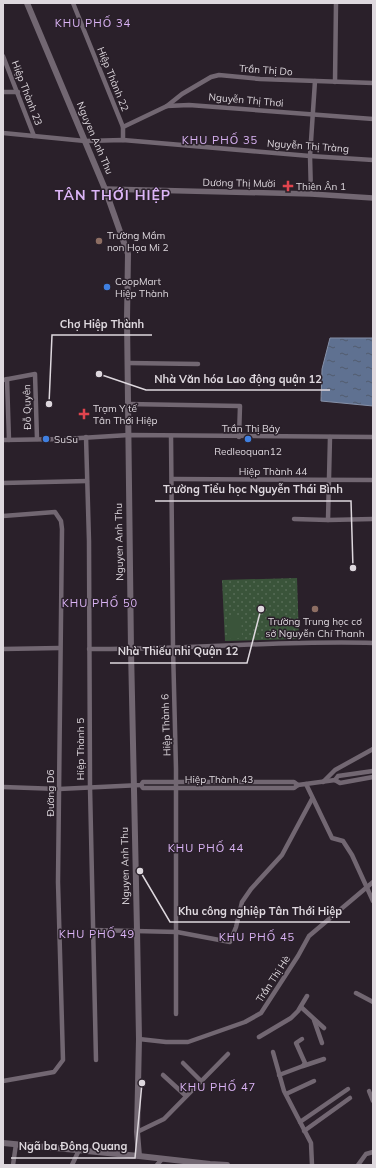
<svg xmlns="http://www.w3.org/2000/svg" width="376" height="1168" font-family="Mulish,sans-serif">
<style>
.park{fill:url(#park-dots)}
.garden{fill:#3a543a}
.water{fill:url(#water-ripples);stroke:#8590a8}
.lines{fill:none;stroke-linecap:round;stroke-linejoin:round}
.minor{stroke:#726772;stroke-width:4.5}
.tertiary{stroke:#726772;stroke-width:5.5}
.secondary{stroke:#726772;stroke-width:6}
.health-dot{fill:#e0444e;stroke:#2a202a;stroke-width:1.5}
.education-dot{fill:#8d6e63;stroke:#2a202a;stroke-width:1.5}
.shop-dot{fill:#3f7fe0;stroke:#2a202a;stroke-width:1.5}
.labels{text-anchor:middle;dominant-baseline:central;stroke-width:3;stroke-linejoin:round;paint-order:stroke}
.street-label{font-size:10px;fill:#ded8de;stroke:#2a202a}
.poi-label{font-size:10px;fill:#ded8de;stroke:#2a202a;text-anchor:start}
.neighbourhood-label{font-size:11px;letter-spacing:1px;fill:#dcb5f7;stroke:#2a202a}
.district-label{font-size:14px;font-weight:bold;letter-spacing:1px;fill:#dcb5f7;stroke:#2a202a}
.leader{fill:none;stroke:#ded8de;stroke-width:1.5}
.callout-dot{fill:#ded8de;stroke:#2a202a;stroke-width:1.5}
.callout-label{font-size:11px;text-anchor:middle;font-weight:bold;fill:#ded8de;stroke:#2a202a;stroke-width:3;stroke-linejoin:round;paint-order:stroke}
</style>
<defs>
<pattern id="park-dots" width="8" height="8" patternUnits="userSpaceOnUse"><rect width="8" height="8" fill="#3a543a"/><path d="M2 2h.1M6 6h.1" fill="none" stroke="#566c56" stroke-width="1.8" stroke-linecap="round"/></pattern>
<pattern id="water-ripples" width="26" height="14" patternUnits="userSpaceOnUse"><rect width="26" height="14" fill="#5f7191"/><path d="M2 4q2-2 4 0t4 0M15 11q2-2 4 0t4 0" fill="none" stroke="#525b6e"/></pattern>
</defs>
<rect width="100%" height="100%" fill="#2a202a"/>
<polygon class="park" points="297,578 299,639 225,641 222,580"/>
<polygon class="garden" points="227,615 241,615 242,638 228,639"/>
<polygon class="water" points="330,338 373,338 373,406 321,401 322,369"/>
<g class="lines">
<g class="minor">
<polyline points="73,3 123,127 123,140"/>
<polyline points="3,56 34,136"/>
<polyline points="335,82 336,3"/>
<polyline points="3,92 18,92"/>
<polyline points="167,106 182,94 211,77 219,75 260,79 373,83"/>
<polyline points="123,127 167,106 189,105 373,119"/>
<polyline points="3,133 85,141 123,140 310,156 373,160"/>
<polyline points="311,194 310,156 315,81"/>
<polyline points="128,363 198,364"/>
<polyline points="7,379 9,440"/>
<polyline points="3,380 35,374 37,439"/>
<polyline points="128,404 240,406 239,437"/>
<polyline points="171,436 173,648 176,769 176,1014"/>
<polyline points="86,437 89,541 90,787 96,1060"/>
<polyline points="3,440 64,439 129,435 373,437"/>
<polyline points="172,479 373,480"/>
<polyline points="3,483 87,481"/>
<polyline points="3,516 55,512 61,521 62,529 58,882 63,1060 54,1072 3,1081"/>
<polyline points="294,519 328,520 330,437"/>
<polyline points="328,520 373,519"/>
<polyline points="3,649 60,648"/>
<path d="M89,649c95,1 189,-9 284,-6"/>
<polyline points="335,780 338,776 373,771"/>
<polyline points="323,782 335,770 373,749"/>
<polyline points="306,784 332,838 343,841 352,855 373,901"/>
<polyline points="141,785 143,788 294,788 298,785 335,780 340,783 373,777"/>
<polyline points="3,787 59,789 141,785 143,782 294,782 298,785"/>
<polyline points="93,930 177,932 230,942 236,927 242,902 251,889 282,855 312,799"/>
<polyline points="356,993 373,1002"/>
<polyline points="301,1007 324,1028"/>
<polyline points="314,1020 322,1043"/>
<polyline points="259,1037 291,1018 298,1011 307,996"/>
<polyline points="139,1039 166,1042 188,1042 245,1022 261,1013 298,956 309,936 373,882"/>
<polyline points="273,1052 284,1091 311,1143 312,1165"/>
<polyline points="183,1063 201,1081"/>
<polyline points="303,1066 324,1059"/>
<polyline points="163,1075 186,1096"/>
<polyline points="279,1075 303,1066 305,1063 296,1043 302,1039"/>
<polyline points="369,1091 373,1101"/>
<polyline points="286,1094 314,1081"/>
<polyline points="300,1122 348,1089"/>
<polyline points="304,1131 350,1098"/>
<polyline points="137,1132 164,1119 228,1054"/>
<polyline points="13,1165 16,1144"/>
<polyline points="72,1165 79,1150"/>
<polyline points="157,1165 162,1159"/>
<polyline points="358,1165 366,1154 373,1152"/>
</g>
<polyline class="tertiary" points="105,189 311,194 373,198"/>
<g class="secondary">
<polyline points="27,3 105,189 128,254 127,319 131,650 137,930 139,1039 137,1132 139,1156"/>
<polyline points="3,1143 139,1156 210,1164 227,1165"/>
</g>
</g>
<g class="health-dot">
<path d="M286 180h4v4h4v4h-4v4h-4v-4h-4v-4h4z"/>
<path d="M82 408h4v4h4v4h-4v4h-4v-4h-4v-4h4z"/>
</g>
<g class="education-dot">
<circle cx="99" cy="241" r="4"/>
<circle cx="315" cy="609" r="4"/>
</g>
<g class="shop-dot">
<circle cx="107" cy="287" r="4"/>
<circle cx="46" cy="439" r="4"/>
<circle cx="248" cy="439" r="4"/>
</g>
<g class="labels">
<g class="street-label">
<text transform="translate(266 70) rotate(4)">Trần Thị Do</text>
<text transform="translate(113 79) rotate(68)">Hiệp Thành 22</text>
<text transform="translate(27 93) rotate(69)">Hiệp Thành 23</text>
<text transform="translate(246 100) rotate(5)">Nguyễn Thị Thơi</text>
<text transform="translate(95 138) rotate(67)">Nguyen Anh Thu</text>
<text transform="translate(308 146) rotate(4)">Nguyễn Thị Tràng</text>
<text transform="translate(239 183) rotate(1)">Dương Thị Mười</text>
<text transform="translate(27 407) rotate(-91)">Đỗ Quyên</text>
<text x="251" y="428">Trần Thị Bảy</text>
<text x="273" y="471">Hiệp Thành 44</text>
<text transform="translate(119 542) rotate(-91)">Nguyen Anh Thu</text>
<text transform="translate(166 725) rotate(-92)">Hiệp Thành 6</text>
<text transform="translate(80 749) rotate(-90)">Hiệp Thành 5</text>
<text x="219" y="779">Hiệp Thành 43</text>
<text transform="translate(50 793) rotate(-90)">Đường D6</text>
<text transform="translate(125 866) rotate(-91)">Nguyen Anh Thu</text>
<text transform="translate(273 979) rotate(-57)">Trần Thị Hè</text>
</g>
<g class="poi-label">
<text x="296" y="186">Thiên Ân 1</text>
<text x="107" y="235">Trường Mầm<tspan x="107" dy="12">non Họa Mi 2</tspan></text>
<text x="115" y="281">CoopMart<tspan x="115" dy="12">Hiệp Thành</tspan></text>
<text x="93" y="408">Trạm Y tế<tspan x="93" dy="12">Tân Thới Hiệp</tspan></text>
<text x="54" y="439">SuSu</text>
<text x="248" y="451" text-anchor="middle">Redleoquan12</text>
<text x="315" y="621" text-anchor="middle">Trường Trung học cơ<tspan x="315" dy="12">sở Nguyễn Chí Thanh</tspan></text>
</g>
<g class="neighbourhood-label">
<text x="93" y="23">KHU PHỐ 34</text>
<text x="220" y="140">KHU PHỐ 35</text>
<text x="100" y="603">KHU PHỐ 50</text>
<text x="206" y="848">KHU PHỐ 44</text>
<text x="97" y="934">KHU PHỐ 49</text>
<text x="257" y="937">KHU PHỐ 45</text>
<text x="218" y="1087">KHU PHỐ 47</text>
</g>
<g class="district-label">
<text x="113" y="195">TÂN THỚI HIỆP</text>
</g>
</g>
<path class="leader" d="M49 404L52 335H152M99 374L146 390H330M353 568L351 501H155M261 609L247 663H110M140 871L170 922H350M142 1083L135 1158H11"/>
<g class="callout-dot">
<circle cx="49" cy="404" r="4"/>
<circle cx="99" cy="374" r="4"/>
<circle cx="353" cy="568" r="4"/>
<circle cx="261" cy="609" r="4"/>
<circle cx="140" cy="871" r="4"/>
<circle cx="142" cy="1083" r="4"/>
</g>
<g class="callout-label">
<text x="102" y="328">Chợ Hiệp Thành</text>
<text x="238" y="383">Nhà Văn hóa Lao động quận 12</text>
<text x="253" y="493">Trường Tiểu học Nguyễn Thái Bình</text>
<text x="178" y="655">Nhà Thiếu nhi Quận 12</text>
<text x="260" y="915">Khu công nghiệp Tân Thới Hiệp</text>
<text x="73" y="1150">Ngã ba Đông Quang</text>
</g>
<rect width="376" height="1168" fill="none" stroke="#ded8de" stroke-width="8"/>
</svg>
